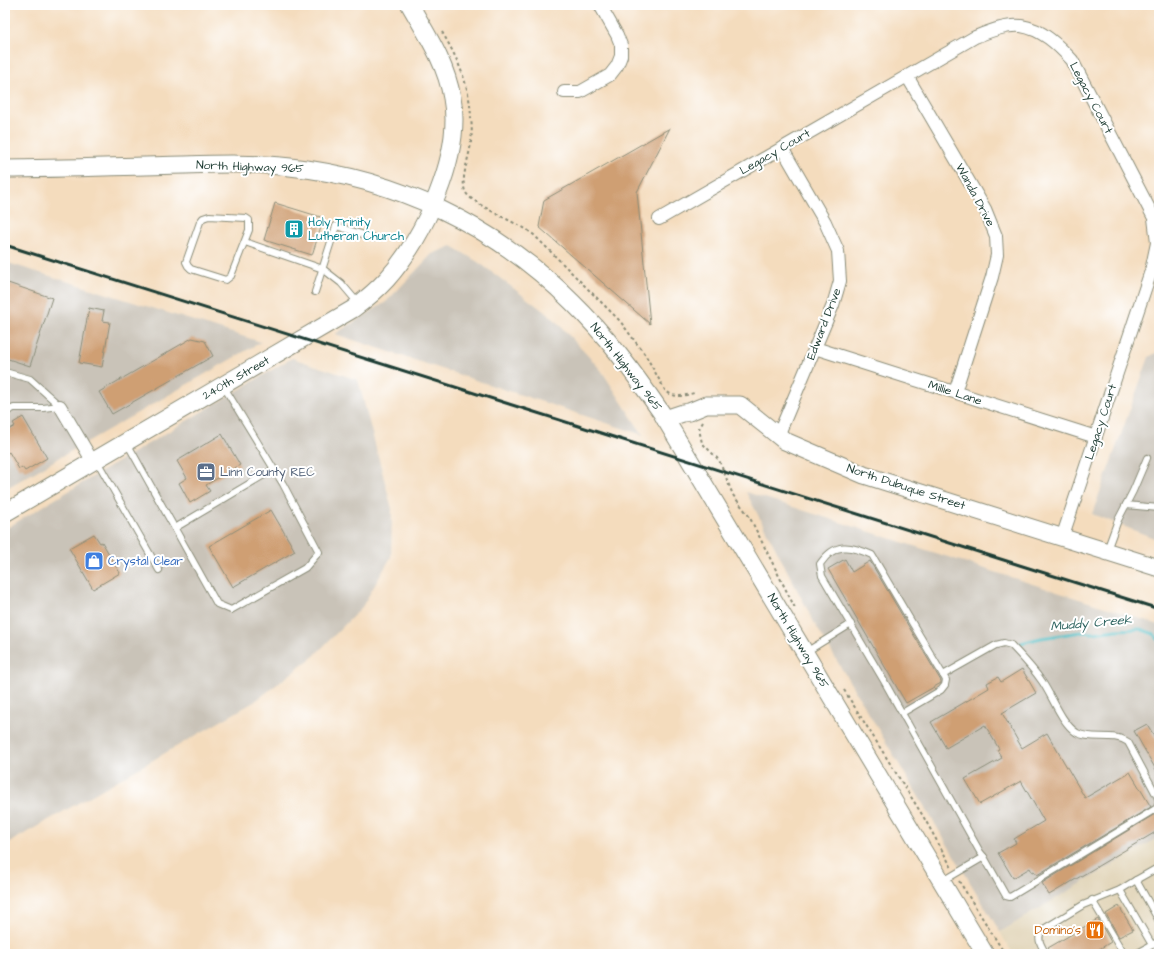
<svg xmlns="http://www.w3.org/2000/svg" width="1164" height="959" font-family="'Architects Daughter',sans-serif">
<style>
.built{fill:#e0d3b5}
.industrial{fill:#c9c3b8}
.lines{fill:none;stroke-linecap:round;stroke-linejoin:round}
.stream{stroke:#51bfc6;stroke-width:3}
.building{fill:#cf9f73}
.lane-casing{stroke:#8a8c78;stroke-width:8}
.street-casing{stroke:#8a8c78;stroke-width:14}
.secondary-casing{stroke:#8a8c78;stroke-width:19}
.path{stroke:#8a8c78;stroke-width:2;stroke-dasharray:3 3;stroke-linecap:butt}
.lane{stroke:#fff;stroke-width:6}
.street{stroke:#fff;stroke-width:12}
.secondary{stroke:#fff;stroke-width:17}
.rail{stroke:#1f3d34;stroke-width:3}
.labels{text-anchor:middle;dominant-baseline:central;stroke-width:4;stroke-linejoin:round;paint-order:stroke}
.street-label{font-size:12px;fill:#1f3d34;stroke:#fff}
.culture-label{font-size:12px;fill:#0d838f;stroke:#fff;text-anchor:start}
.service-label{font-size:12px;fill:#4e5e75;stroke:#fff;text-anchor:start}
.shop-label{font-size:12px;fill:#366cbe;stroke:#fff;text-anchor:start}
.food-label{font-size:12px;fill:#c56008;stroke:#fff;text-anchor:end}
.water-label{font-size:13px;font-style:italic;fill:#2e6460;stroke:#fff}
</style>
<rect width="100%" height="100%" fill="#fff"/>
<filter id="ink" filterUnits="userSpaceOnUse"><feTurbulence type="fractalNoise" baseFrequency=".025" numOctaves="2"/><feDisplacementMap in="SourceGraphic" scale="8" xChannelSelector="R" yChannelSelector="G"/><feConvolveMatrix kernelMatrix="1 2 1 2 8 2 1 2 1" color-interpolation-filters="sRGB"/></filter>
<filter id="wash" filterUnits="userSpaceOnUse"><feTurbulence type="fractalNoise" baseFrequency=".012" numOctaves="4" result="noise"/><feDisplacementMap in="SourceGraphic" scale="16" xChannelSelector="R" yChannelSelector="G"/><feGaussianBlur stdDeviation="0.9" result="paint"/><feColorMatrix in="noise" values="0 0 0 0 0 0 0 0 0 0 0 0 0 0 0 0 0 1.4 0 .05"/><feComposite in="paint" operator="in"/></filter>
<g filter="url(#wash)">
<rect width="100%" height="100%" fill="#f4dcbd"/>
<polygon class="built" points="1159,837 1159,954 1013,954 1000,932"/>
<g class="industrial">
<polygon points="452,246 481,264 553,318 601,370 643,435 335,334 386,302 432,254"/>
<polygon points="5,262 261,342 5,489"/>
<polygon points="1159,351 1159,540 1092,514 1149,357"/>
<polygon points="292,358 358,380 392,509 391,557 362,607 314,656 254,702 5,845 5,529"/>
<polygon points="746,492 1129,615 1159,625 1159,837 1000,932 816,626"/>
</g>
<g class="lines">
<polyline class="stream" points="1021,643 1041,638 1081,632 1093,633 1116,630 1140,629 1154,634 1159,641"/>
</g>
<g id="blocks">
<g class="building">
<polygon points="670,128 637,192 650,324 539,227 544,200"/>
<polygon points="275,203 324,218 312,255 264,240"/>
<polygon points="5,282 52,298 30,366 5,358"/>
<polygon points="89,308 104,311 102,321 110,322 102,367 79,363"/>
<polygon points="192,338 205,341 213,356 112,414 99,392"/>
<polygon points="23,417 47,458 25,471 22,467 19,469 9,452 5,455 5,432 15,426 13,423"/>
<polygon points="222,434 240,465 206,485 210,491 190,503 179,483 187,478 177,461"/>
<polygon points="271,510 295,551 233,587 209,546"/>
<polygon points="94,534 100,543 102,542 120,573 93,589 69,548"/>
<polygon points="845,559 852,572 870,561 941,681 941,683 906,703 828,569"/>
<polygon points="1022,669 1036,693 1002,713 1022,748 1047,733 1085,798 1130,772 1151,807 1037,875 1034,871 1032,872 1030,868 1013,878 998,853 1016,843 1014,839 1044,821 1021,781 980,804 965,779 1002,758 997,750 999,749 985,725 946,748 931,722 989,688 987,683 998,677 1001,682"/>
<polygon points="1147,724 1159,744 1159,775 1134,731"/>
<polygon points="1155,814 1156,815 1159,814 1159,830 1049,895 1042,883"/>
<polygon points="1119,906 1133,930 1119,937 1106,914"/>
<polygon points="1098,919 1111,942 1091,954 1052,954 1048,948"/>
</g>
</g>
</g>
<g filter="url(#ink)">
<use href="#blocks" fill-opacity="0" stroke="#8a8c78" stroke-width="1"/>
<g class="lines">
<defs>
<g id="lane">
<polygon points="209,216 246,218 249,220 249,230 231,276 226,280 191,269 188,266 186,262 200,222 203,218"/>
<polyline points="245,242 323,269 341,283 358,303"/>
<polyline points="315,292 336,226 374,238"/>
<polyline points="5,372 30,379 60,406"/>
<polyline points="5,412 14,408 43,408 60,406"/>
<polyline points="127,443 217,604 231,610 305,568 319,552 283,484 224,387"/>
<polyline points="97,461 159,570"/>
<polyline points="1126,505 1159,508"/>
<polyline points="175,528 274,469"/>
<polyline points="1107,550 1118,520 1133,491 1147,458"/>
<polyline points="806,652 851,624"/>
<path d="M943,675l53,-30 8,-2 7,2c10,11 21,22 30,35 11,15 20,43 36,53 16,8 36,-1 51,9l29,54 2,5"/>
<path d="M902,713l39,-23 4,-5 1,-5 -74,-125c-22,-10 -37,-13 -52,9l2,12 62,105 96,171 4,5 -41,24"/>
<polyline points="984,857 1006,896 1010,897 1134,822 1157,808 1159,802"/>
<polyline points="1159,867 1136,880 1159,921"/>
<polyline points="1120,890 1152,945"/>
<polyline points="1092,900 1124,954"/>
<path d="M1046,954c-5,-9 -10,-15 -4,-24l41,-25 37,-15 16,-10"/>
<polyline points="1136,954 1159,941"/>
</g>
<g id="street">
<polyline points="907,76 985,209 996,236 997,255 992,277 955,392"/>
<polyline points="564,92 580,92 610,75 617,66 621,56 621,45 617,35 600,5"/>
<path d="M659,219l316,-182c13,-5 32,-13 46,-11 21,3 37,19 51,34l82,158 3,25 -6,28 -89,267"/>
<polyline points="815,348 1096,437"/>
<polyline points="60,406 93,462"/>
<polyline points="778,436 833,305 840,281 838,251 825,222 782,148"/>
</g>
<g id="secondary">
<path d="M5,169c60,0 120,-3 180,-4 35,-1 70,-2 105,2 106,11 206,59 282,135 34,33 62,71 89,110l324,542"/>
<polyline points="665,419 683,413 689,412 706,405 740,405 785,441 864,475 1159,568"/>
<path d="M5,513l348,-204c12,-9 24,-19 34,-30 37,-41 76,-125 65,-181 -6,-35 -25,-63 -42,-93"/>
</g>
</defs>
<use href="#lane" class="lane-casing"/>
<use href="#street" class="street-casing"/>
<use href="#secondary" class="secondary-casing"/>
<g class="path">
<path d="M442,32c16,27 28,54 29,86 1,8 1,16 0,24 -1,14 -12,39 -5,51 6,10 47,29 60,36l8,6 86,86 26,35 19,34c9,9 18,6 29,3"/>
<polyline points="703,422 699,429 702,443 719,460 733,495 749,516 795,608"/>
<polyline points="844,690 923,816 952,868"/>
<polyline points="959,881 1005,954"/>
</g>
<use href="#lane" class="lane"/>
<use href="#street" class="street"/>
<use href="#secondary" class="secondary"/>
<polyline class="rail" points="5,245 1159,609"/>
</g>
</g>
<defs>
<symbol id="building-square" viewBox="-11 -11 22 22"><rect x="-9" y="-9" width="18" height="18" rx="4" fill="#0f9aa8" stroke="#fff"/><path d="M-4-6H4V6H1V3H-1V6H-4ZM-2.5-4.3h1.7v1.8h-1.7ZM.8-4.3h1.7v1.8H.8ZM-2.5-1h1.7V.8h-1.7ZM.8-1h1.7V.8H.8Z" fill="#fff"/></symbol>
<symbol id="office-square" viewBox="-11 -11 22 22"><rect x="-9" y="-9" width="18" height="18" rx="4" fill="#5c6f8a" stroke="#fff"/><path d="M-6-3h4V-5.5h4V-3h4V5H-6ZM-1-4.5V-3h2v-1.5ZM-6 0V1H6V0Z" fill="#fff"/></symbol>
<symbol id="shop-square" viewBox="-11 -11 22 22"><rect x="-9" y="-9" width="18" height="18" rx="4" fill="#3f7fe0" stroke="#fff"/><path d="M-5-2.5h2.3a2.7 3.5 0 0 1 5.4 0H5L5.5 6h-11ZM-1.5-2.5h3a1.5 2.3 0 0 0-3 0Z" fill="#fff"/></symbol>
<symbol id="restaurant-square" viewBox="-11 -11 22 22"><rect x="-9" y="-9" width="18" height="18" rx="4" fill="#e8710a" stroke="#fff"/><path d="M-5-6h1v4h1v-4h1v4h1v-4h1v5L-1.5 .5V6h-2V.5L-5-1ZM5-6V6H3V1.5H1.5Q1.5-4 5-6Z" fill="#fff"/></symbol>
</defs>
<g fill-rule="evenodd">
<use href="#building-square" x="283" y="218" width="22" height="22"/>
<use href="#office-square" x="195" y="461" width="22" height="22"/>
<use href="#shop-square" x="83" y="550" width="22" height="22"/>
<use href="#restaurant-square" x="1084" y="919" width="22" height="22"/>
</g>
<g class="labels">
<g class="street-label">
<text transform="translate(1091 98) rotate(62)">Legacy Court</text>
<text transform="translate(775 152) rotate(-30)">Legacy Court</text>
<text transform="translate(250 167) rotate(2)">North Highway 965</text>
<text transform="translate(975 195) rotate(62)">Wanda Drive</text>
<text transform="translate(824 324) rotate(-69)">Edward Drive</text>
<text transform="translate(626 367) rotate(52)">North Highway 965</text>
<text transform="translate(236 378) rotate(-30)">240th Street</text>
<text transform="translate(955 393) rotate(18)">Millie Lane</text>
<text transform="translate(1101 422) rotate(-72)">Legacy Court</text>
<text transform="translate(906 487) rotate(18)">North Dubuque Street</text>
<text transform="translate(798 641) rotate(59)">North Highway 965</text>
</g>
<g class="culture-label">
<text x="308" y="222">Holy Trinity<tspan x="308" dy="14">Lutheran Church</tspan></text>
</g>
<g class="service-label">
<text x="220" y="472">Linn County REC</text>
</g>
<g class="shop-label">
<text x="108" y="561">Crystal Clear</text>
</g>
<g class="food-label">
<text x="1081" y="930">Domino's</text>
</g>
<g class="water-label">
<text transform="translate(1091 623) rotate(-5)">Muddy Creek</text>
</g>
</g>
<rect width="1164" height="959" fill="none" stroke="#fff" stroke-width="20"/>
</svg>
